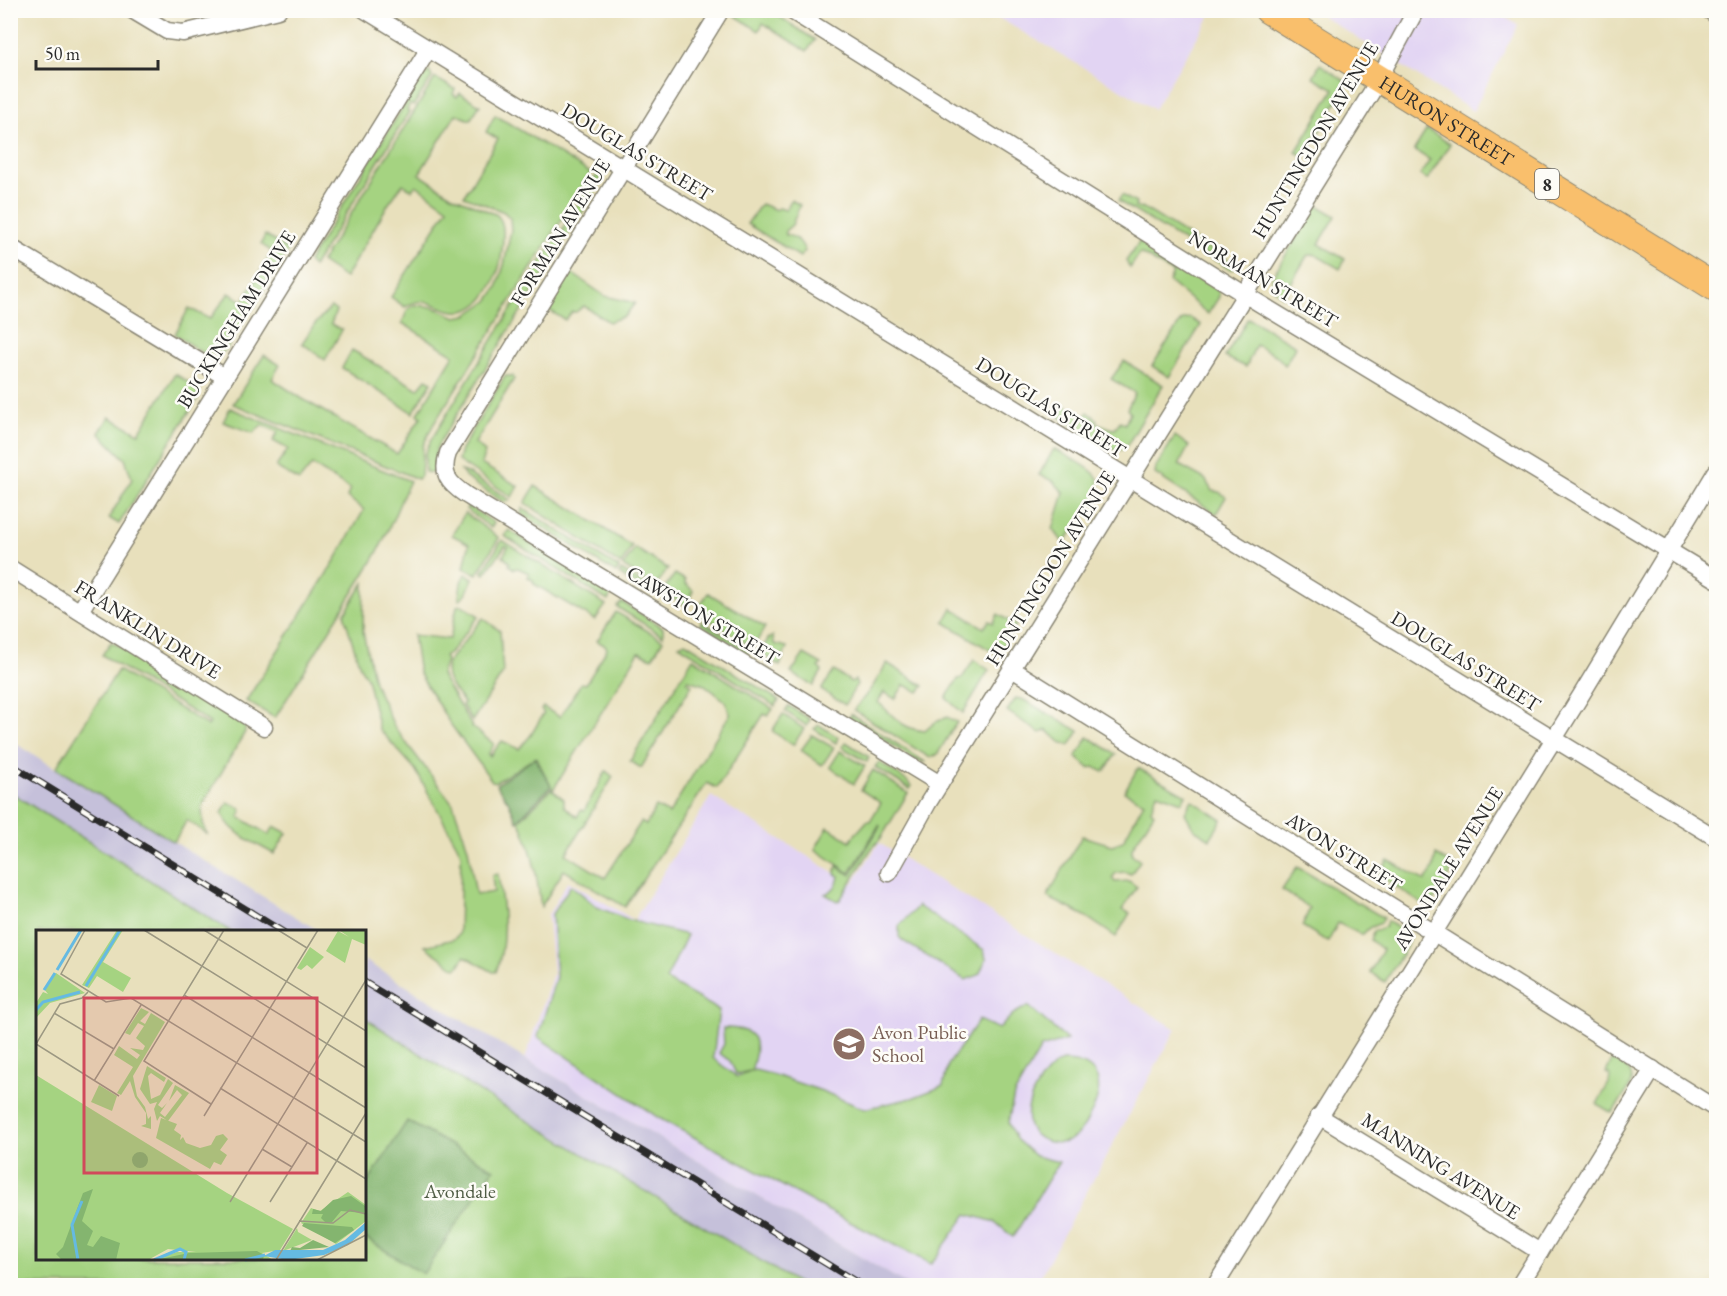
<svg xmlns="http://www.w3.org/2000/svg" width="1727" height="1296" font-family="'EB Garamond',serif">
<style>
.built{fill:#e2d4f3}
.industrial{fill:#c5c0da}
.green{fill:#a5d381;stroke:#687f56;stroke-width:1.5}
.forest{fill:#84b56f;stroke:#58704d;stroke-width:1.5}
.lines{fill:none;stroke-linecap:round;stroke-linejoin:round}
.street-casing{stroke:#8a8674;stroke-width:19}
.primary-casing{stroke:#8a8674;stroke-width:29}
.street{stroke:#fff;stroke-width:16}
.primary{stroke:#f9bf6c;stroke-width:27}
.rail-casing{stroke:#2b2b2b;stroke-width:7}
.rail{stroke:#fdfcf7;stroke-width:4.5;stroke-dasharray:14;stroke-linecap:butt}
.labels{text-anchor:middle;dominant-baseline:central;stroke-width:5;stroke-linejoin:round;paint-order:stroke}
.shield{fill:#fdfcf7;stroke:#6a6a68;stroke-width:1.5}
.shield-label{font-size:18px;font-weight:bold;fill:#2b2b2b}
.street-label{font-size:20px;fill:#2b2b2b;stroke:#fdfcf7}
.education-label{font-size:20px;fill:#785e54;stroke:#fdfcf7;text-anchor:start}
.park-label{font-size:20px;fill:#505d45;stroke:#fdfcf7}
.inset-river{fill:none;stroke:#65bae2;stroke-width:3}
.inset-road{fill:none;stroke:#9c9882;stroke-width:1.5}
.view{fill:#d1495b;fill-opacity:0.15;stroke:#d1495b;stroke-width:3}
.inset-edge{fill:none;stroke:#2b2b2b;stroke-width:3}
</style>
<rect width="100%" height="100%" fill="#fdfcf7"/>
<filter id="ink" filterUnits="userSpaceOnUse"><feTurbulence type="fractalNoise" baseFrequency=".0167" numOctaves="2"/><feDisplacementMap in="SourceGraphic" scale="12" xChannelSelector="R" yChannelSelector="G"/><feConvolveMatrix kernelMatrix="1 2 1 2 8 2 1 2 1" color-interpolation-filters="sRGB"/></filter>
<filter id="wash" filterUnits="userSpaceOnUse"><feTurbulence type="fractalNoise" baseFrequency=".008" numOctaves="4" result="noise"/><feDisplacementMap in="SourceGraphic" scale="24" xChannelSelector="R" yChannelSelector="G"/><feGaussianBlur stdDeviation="1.35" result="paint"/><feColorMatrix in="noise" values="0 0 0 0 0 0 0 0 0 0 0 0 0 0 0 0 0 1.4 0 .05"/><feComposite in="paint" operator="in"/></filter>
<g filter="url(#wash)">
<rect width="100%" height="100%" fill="#e8e0bc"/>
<g class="built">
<polygon points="987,11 1213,11 1154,109"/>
<polygon points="1315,11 1495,11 1518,25 1473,111"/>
<polygon points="711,796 852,884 879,843 1176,1029 1035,1286 908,1285 525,1059 553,974 548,915 568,881 634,920"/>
</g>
<g class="industrial">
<polygon points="10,740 174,842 319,931 230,931 11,792"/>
<polygon points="364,960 525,1059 908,1285 801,1285 480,1092 365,1018"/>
</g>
<g class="green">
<polygon points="732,11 771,11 815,40 807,51 763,23 759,31 731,13"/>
<polygon points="1320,64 1348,83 1304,157 1296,152 1334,89 1313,77"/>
<polygon points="429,71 432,77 413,106 410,104 407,110 409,112 313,267 308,262 417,84"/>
<path d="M435,78l20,11 -2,5 4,3 3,-4 20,12 -10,15 -14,-6 -37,60 32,21 46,20c9,8 6,24 5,36 -2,23 -17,64 -48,60 -20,-3 -27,-17 -49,-4l-14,-10 57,-89 -32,-23 -4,5 -9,-6 -16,22 -42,72 -24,-16z"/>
<polygon points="495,115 591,173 433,425 423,446 421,476 418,479 233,404 264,355 280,365 272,379 301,398 397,454 421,417 418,414 454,355 402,323 408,309 415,305 433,307 456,317 467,315 488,301 497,288 504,265 511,230 510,218 504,212 464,196 498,139 486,132"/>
<polygon points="1427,129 1450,144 1427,180 1420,175 1430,160 1414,150"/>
<polygon points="601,175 600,184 439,443 436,450 436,470 433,473 425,472 425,454 431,440 541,261 558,236 560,237 564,230 562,229 596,176"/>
<polygon points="1122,195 1136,203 1135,207 1141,209 1142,207 1234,264 1235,269 1229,269 1118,201"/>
<path d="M791,200l9,5 -8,20 -7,6 1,4c10,2 15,6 19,16l-5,6 -53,-33 14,-20 15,6 3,-2 7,2z"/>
<polygon points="1317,205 1336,216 1319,244 1345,259 1340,269 1314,254 1307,256 1283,297 1271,286 1272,277"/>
<polygon points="265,235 289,250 226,350 218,355 201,352 175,334 189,308 210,319 229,293 243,301 272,252 261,244"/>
<polygon points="1140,241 1219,291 1219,297 1208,314 1169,282 1173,273 1140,253 1130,268 1126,261"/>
<polygon points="570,272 605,296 635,303 625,316 609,322 584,306 576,312 572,312 565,320 547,309"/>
<polygon points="331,307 336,311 331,324 342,330 325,360 302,343 315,324"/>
<polygon points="1190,318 1201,325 1169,377 1152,366 1181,321"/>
<polygon points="1248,318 1296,346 1285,365 1277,356 1256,345 1246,367 1225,357"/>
<polygon points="352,350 418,389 426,379 432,382 413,413 342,368"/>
<path d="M1124,361l39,24 -35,59c-5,6 -7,7 -15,6l-58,-36 6,-11 23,14 4,-5 9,7v4l16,6h2l5,-8 5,3 5,-11 -3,-4 8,-16 -24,-14z"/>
<polygon points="175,374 200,389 198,398 119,524 109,518 132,479 125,459 99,433 109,417 139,433"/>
<polygon points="505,376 513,376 514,379 475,443 485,452 481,464 518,486 512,497 458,461 461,450"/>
<path d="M230,408l180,73c-13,26 -22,54 -37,79l-98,158 -29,-17 90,-142 28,-49 -17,-13 3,-8 -38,-24 -13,16 -23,-14 12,-18 -15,-8 5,-9 -16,-7 -9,8 -30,-11z"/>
<polygon points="1175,436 1189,446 1179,465 1205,479 1212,491 1219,492 1226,497 1216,514 1155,474 1156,467"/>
<path d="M1054,449c11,6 42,20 45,32 4,12 -26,50 -34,60h-3l-9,-12 11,-36 -11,-12 -14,-6z"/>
<polygon points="461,471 467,473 510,500 503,502 466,478"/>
<polygon points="535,486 632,546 621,565 525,503"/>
<polygon points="469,506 494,523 491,528 466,509"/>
<polygon points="522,508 619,568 616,573 521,514"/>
<polygon points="465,513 499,538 477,574 464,568 469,544 452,535"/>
<polygon points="509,530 611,594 608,601 504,536"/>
<polygon points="502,540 606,605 595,620 534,584 533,580 528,577 529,573 518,568 514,569 509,565 510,563 503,556 508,547 505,546 485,574 482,572"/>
<polygon points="635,548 668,569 655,587 623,566"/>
<polygon points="621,570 654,590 650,594 619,574"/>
<polygon points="465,574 473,578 466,594 459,600 461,582"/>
<polygon points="675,574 685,580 685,583 693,591 686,606 662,591"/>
<path d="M364,583l-1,49 11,50 21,46 58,76 15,44 8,47 18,-3 -2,-17 6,-1c5,32 10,67 -2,98h-3l-28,-16 -7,11 -3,1 -30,-22 29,-7 5,-5 2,-80 -4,-9 -42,-76 -36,-40 -12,-51 -7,-11 -15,-49v-5z"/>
<polygon points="708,593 765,627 753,648 696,611"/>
<polygon points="622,602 663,628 663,636 617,607"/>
<polygon points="462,605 479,616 450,653 444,657 446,660 441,675 473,728 494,744 488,755 490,756 502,741 519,749 531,735 544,713 541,710 543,707 560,717 581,683 586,684 607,649 606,646 597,641 616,612 663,640 652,658 639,652 553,790 536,757 496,782 492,781 449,722 419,673 413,635 450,639 457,606"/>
<polygon points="952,608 984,628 989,621 993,623 998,614 1016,625 998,655 944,622"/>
<path d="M483,618l17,13 3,42 -31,48 -10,-16 2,-2c-9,-13 -21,-21 -17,-40z"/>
<polygon points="702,621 750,651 747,654 701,625"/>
<polygon points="773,636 774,644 787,647 780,666 760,653 768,639"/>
<polygon points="111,642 134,654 245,725 245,732 202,806 203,823 207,834 187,820 174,842 56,768 118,670 208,726 210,723 102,655"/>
<polygon points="685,642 779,700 775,706 679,645"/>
<polygon points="804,654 822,664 818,667 822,671 813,686 791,673"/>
<path d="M693,658l80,51 -5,7 -4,-2 -47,74 -10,-5 -82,124 -61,-37 -23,37c-4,-29 -8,-59 -22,-86l32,-32 13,10v7l13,11 4,-7 3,1 22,-40 7,6 -47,77 39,24 36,-56 5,3 10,-18 13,7 61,-100 -5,-13 -20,-16 -17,-5 -1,2 5,3 -51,83 -11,-7z"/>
<polygon points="974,660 989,670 963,713 946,698 958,679 962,678"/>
<path d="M887,663l37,23 -5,6 -15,-7 -9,14 -11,-7 -6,10c16,14 23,27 47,29l9,-8 13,-6 10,5 -20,33 -7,3 -76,-48 19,-24z"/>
<polygon points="834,671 851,682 855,680 857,684 845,705 821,690"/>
<polygon points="1016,698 1024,700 1079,731 1070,745 1060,742 1047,730 1040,733 1007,711"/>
<polygon points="789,706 810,719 807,726 785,711"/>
<polygon points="783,714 804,729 793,745 772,731"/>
<polygon points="851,714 925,762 919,762 912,758 849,718"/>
<polygon points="819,725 838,737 836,743 814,729"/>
<polygon points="812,735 834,748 822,765 801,750"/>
<polygon points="1088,737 1116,754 1104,772 1094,767 1089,768 1076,757"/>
<polygon points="846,742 869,757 867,762 842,747"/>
<polygon points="840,751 865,766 854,784 830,767"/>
<polygon points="879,762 907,781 911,786 910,789 875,767"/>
<polygon points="1138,768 1186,795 1182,802 1157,793 1151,810 1154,813 1132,848 1132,855 1138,858 1140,861 1131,874 1125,872 1116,873 1112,878 1115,882 1129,881 1137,887 1122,910 1130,913 1116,937 1085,916 1047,897 1082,836 1112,845 1123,841 1144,802 1124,792"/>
<path d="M873,770l35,23 -27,45 -11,13 -30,49 -3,1 -12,-7c8,-3 13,-9 14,-18l-4,-2 2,-8 14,9 29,-49 -1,-1 -29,48 -35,-24 13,-22 22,14c5,-8 11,-12 17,-20h3l11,-18 -20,-13z"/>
<polygon points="10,792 230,931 38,932 38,1258 364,1258 365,1018 480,1092 801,1285 11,1285"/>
<polygon points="1192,800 1222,820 1210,839 1194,829 1185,813"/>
<path d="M228,802l14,7 -3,8 30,18 5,-9 13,7 -13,21c-18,-11 -44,-20 -52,-41z"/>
<polygon points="1436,855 1454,865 1443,889 1430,904 1422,904 1379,875 1388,860 1425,881 1433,869"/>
<polygon points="1297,867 1384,918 1381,923 1369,928 1362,935 1338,923 1328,942 1302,926 1310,908 1282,890"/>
<path d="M571,885l26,22 32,13 58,15 -21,45 53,30 -6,48 24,19 13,-6 -14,3 -6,-13 -11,-8 5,-9 -1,-16c36,-1 37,15 28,43l4,-1 19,5 48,16 42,18 48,-11 31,-12 5,-21 31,-45 20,9 14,-15 15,-8 39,34 -26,8 -27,47 -6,28 8,16 19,17 24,6 -46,75 -18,-15 -28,-8 -36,50 -106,-55 -166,-91 -121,-81 18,-60 -4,-63z"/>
<polygon points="918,906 984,950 986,959 979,975 965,980 903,941 899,937 899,926"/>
<polygon points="1387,921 1405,932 1409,939 1406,948 1385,982 1370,972 1383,950 1370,940 1374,931 1385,927"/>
<path d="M1612,1060c36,12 14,32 0,53l-15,-9 12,-21 1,-8 -4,-2z"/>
<path d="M1062,1061c40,0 44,26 27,56 -5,10 -10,19 -21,24 -6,3 -16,2 -22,0 -39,-13 -8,-69 16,-80z"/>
</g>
<g class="forest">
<polygon points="535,758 551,786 517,821 508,801 496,785"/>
<polygon points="407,1121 494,1169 423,1274 365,1238 365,1187"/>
</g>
</g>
<g filter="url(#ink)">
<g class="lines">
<defs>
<g id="street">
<polyline points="132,10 167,31 183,33 278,10"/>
<polyline points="365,10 1716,838"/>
<path d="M721,10l-273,443c-7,21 0,30 18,42l474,289"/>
<polyline points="790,10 1244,294 1716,579"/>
<polyline points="1709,10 1716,15"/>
<polyline points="10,247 225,377"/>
<polyline points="10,568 264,727"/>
<polyline points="80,611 428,50"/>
<polyline points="1012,669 1716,1109"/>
<polyline points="889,873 928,803 1371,93 1416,10"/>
<polyline points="1319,1116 1540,1252"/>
<polyline points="1215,1286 1583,692 1716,472"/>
<polyline points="1519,1286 1653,1069"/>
</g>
<g id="primary">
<path id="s1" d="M1268,10l448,278"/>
</g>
</defs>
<use href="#street" class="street-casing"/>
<use href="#primary" class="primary-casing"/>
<use href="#street" class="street"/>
<use href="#primary" class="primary"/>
<defs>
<g id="rail">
<polyline points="10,764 283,932"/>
<polyline points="364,982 863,1286"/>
</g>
</defs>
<use href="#rail" class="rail-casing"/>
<use href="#rail" class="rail"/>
</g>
</g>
<defs>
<symbol id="school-disc" viewBox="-11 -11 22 22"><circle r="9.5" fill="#8d6e63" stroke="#fdfcf7"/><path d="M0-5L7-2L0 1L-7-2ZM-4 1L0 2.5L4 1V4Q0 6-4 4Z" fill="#fff"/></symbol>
</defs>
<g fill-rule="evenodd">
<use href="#school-disc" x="830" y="1025" width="38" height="38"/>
</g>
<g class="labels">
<rect class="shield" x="1535" y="169" width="24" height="30" rx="4.5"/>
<g class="shield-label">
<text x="1547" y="184">8</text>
</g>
<g class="street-label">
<text stroke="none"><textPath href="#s1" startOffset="210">HURON STREET</textPath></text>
<text transform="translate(1315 140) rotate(-59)">HUNTINGDON AVENUE</text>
<text transform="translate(637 152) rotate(31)">DOUGLAS STREET</text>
<text transform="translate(560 232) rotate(-58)">FORMAN AVENUE</text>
<text transform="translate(1263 279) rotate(31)">NORMAN STREET</text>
<text transform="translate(236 319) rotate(-58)">BUCKINGHAM DRIVE</text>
<text transform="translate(1051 407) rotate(32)">DOUGLAS STREET</text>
<text transform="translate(1050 568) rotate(-58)">HUNTINGDON AVENUE</text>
<text transform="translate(703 615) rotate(31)">CAWSTON STREET</text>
<text transform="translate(148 629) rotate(32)">FRANKLIN DRIVE</text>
<text transform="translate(1466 661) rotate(32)">DOUGLAS STREET</text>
<text transform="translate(1344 852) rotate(32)">AVON STREET</text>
<text transform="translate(1448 868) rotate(-58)">AVONDALE AVENUE</text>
<text transform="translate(1441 1166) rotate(32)">MANNING AVENUE</text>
</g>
<g class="education-label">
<text x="872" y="1032">Avon Public<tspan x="872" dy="23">School</tspan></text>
</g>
<g class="park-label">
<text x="460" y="1191">Avondale</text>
</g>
</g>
<g transform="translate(36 930)">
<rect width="330" height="330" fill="#e8e0bc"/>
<path d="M81,0h6l-20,32 28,16 -8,14 -26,-16 -8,12 -7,-3zM303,0h27v15l-14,-6 -7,24 -19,-12 12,-20 11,6zM274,17l14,10 -12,12 -5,-4 -6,5 -4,-2zM20,43l29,20 -35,10 -14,15v-15l7,-11 5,2 -4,-5zM105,78l8,4 -9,9 5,3 6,-11 14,9 -32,54 4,20 8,11 3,12 3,-3v13l-10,-3 5,-2v-11l-11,-16 -5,-16 -9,14 -4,-2 16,-26 -19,-12 5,-9 18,13 3,-4 -10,-7 13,2 2,-4 -9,-8 8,-12 -6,-3 -8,12 -5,-2zM111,136l19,12 -2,4 -13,-9 -3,3 3,23 9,-4 8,-16 5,4 -15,22 4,3 5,-5 -7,10 5,4 17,-22 -5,-5 -8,11 6,-16 14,8 -21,28 -8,-5 -3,5 -3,-12 3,-7 -7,2 -10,-15zM0,145l191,118 66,36 -13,21 -18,3 11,7h-120l24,-8h19l-28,-3 -20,11 -112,-1zM63,155l18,11 -5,15 -21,-9zM125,188l16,6 -3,6 7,5 -1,5 3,-3 3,6 14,5 11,-3 5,-9 7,-2 5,5 -8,11 7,5 -6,10 -7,-3 -4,7 -54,-31zM312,262l18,13v16l-30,23 -35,-21 10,-15 9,3zM261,298l1,4 14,8 -29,11z" fill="#a5d381"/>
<path d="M96 230a8 8 0 1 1 16 0a8 8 0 1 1-16 0ZM57,259l-11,32 11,10 -6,14 6,2 8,-11 19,7 -4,17h-54l-6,-6 7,-7 20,-54zM315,266l14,10 -1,7 -23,-2 -9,11h-7l-4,-4 2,-4h-11l1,-5 8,2 12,-11zM268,293l48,4 2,3 -19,13 -33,-17zM277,310l16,7 -39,4 2,-4 8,1zM221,321l7,4 -1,5h-108l34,-7z" fill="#84b56f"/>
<path d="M330,292v7l-18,16 -24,10 -36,5 -24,-4 11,-6h48l22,-10z" fill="#65bae2"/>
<path class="inset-river" d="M21,40l24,-40M50,56l34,-56M8,60l11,-17M0,80l7,-8 37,-10M42,330l-6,-35 10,-24M118,330l26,-11 6,3 -2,8M209,330l20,-5"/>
<path class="inset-road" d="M49,0l-24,44 45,28 25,-4 235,144M108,0l222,138M168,0l162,101M242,0l29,18M52,62l-6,6 -22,6 -24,40 83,52M148,65l182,113M18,83l60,36M58,151l47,-76M184,158l146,91M175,174l-67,-43 80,-131M168,186l114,-186M226,219l30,18M194,272l136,-222M234,272l37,-59M263,291l34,2 17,-13 16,4M240,330l90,-147M281,330l49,-25"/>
<path class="view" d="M48,68h233v175h-233z"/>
<rect width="330" height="330" class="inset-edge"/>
</g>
<rect width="1727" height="1296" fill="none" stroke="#fdfcf7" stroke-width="36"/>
<path d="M36 60v9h122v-9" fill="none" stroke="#2b2b2b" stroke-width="3"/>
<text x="45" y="60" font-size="18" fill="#2b2b2b" stroke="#fdfcf7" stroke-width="4.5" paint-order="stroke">50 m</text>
</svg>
